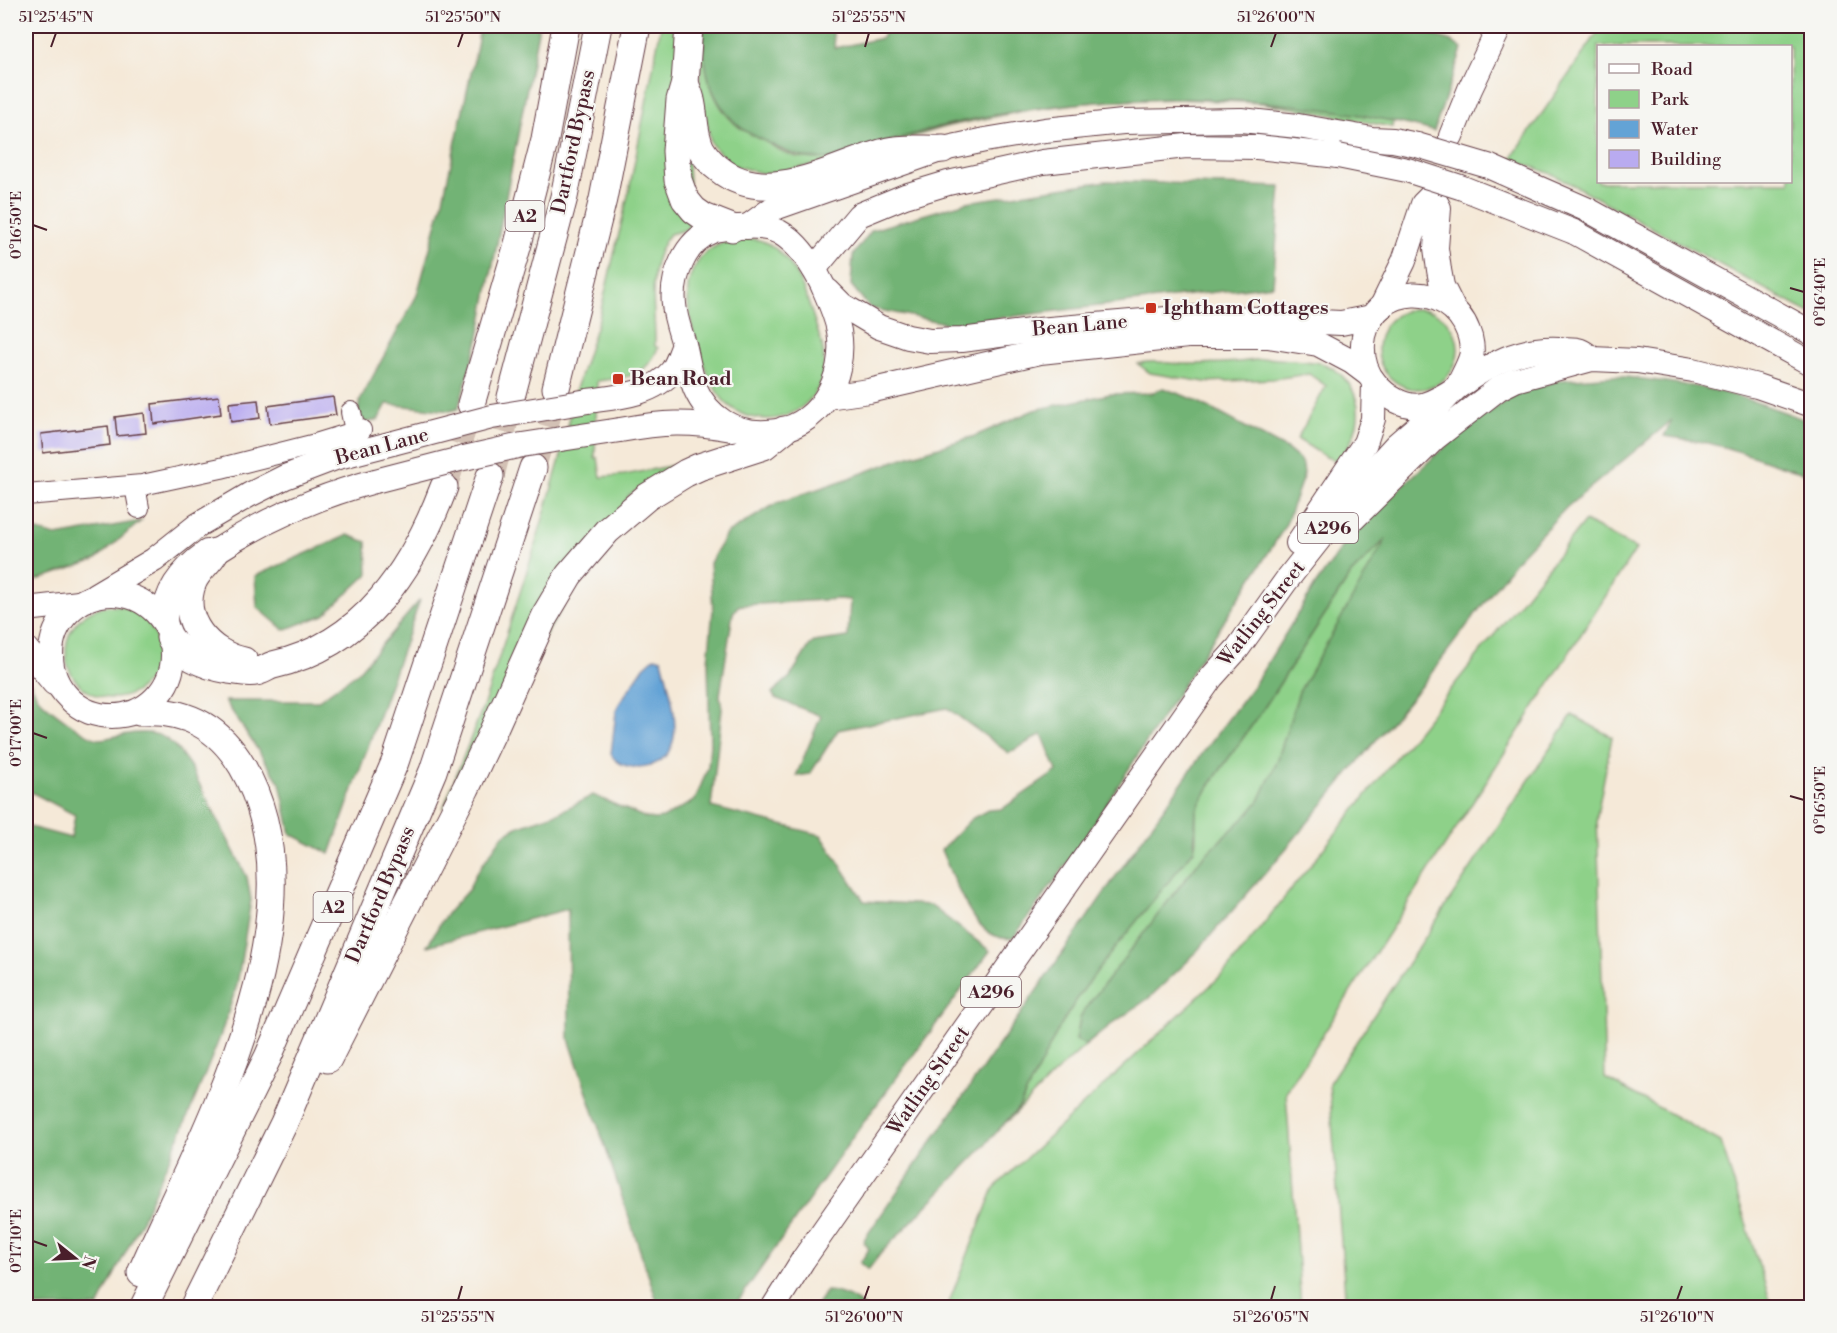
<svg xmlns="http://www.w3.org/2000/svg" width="1837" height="1333" font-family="'Libre Bodoni',serif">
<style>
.green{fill:#8ed189;stroke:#6c785a;stroke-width:1.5;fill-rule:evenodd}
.forest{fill:#72b375;stroke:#5e6950;stroke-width:1.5}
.water{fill:#63a3d6;stroke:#566180;stroke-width:1.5}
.building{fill:#b9abf0}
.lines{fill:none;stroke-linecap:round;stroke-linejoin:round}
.highway-tunnel{stroke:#d3c1b5;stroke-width:27;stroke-dasharray:27 14;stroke-linecap:butt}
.minor-casing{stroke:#643d45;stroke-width:22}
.major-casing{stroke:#643d45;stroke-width:26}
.highway-casing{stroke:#643d45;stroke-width:29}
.minor{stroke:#fff;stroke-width:20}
.major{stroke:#fff;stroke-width:24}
.highway{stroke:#fff;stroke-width:27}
.major-bridge-casing{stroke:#643d45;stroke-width:26;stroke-linecap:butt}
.major-bridge{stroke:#fff;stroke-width:24}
.ticks{fill:none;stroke:#4a1f2b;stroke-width:2}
.poi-dot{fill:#c8321e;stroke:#f6f6f2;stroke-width:2}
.labels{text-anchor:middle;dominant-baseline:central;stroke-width:4.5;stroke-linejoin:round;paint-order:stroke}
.shield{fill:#f6f6f2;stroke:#7e6067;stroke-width:1.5}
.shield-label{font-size:18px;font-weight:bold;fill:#4a1f2b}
.street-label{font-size:20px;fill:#4a1f2b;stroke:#f6f6f2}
.poi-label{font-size:20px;font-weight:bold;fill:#4a1f2b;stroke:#f6f6f2;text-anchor:start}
.neatline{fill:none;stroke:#4a1f2b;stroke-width:2}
.ticks-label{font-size:15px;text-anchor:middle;fill:#4a1f2b}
</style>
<rect width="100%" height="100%" fill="#f6f6f2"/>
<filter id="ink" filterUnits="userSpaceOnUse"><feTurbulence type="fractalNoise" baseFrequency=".0167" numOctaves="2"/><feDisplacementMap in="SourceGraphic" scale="12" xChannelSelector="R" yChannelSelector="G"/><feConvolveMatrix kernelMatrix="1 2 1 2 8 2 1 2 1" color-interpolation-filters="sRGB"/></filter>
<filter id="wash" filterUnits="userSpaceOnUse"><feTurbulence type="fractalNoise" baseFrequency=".008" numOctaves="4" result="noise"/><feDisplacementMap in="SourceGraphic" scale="24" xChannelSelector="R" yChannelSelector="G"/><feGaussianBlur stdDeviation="1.35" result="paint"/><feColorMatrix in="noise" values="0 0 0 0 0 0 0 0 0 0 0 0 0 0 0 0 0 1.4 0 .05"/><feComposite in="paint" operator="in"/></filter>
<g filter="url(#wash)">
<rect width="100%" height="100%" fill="#f5e9d8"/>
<g class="green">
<path d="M661,26h20l10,198 -6,6 -15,4c-26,32 -14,75 -15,112l3,2c-13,31 -31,29 -61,33l-2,77h3l3,19 23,-2 51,-10 -46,30 -186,314 41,-105 50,-155 29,-100 13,-60 23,-71 30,-127z"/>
<path d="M701,26h3c-2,38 4,76 36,102 7,5 16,9 24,13 10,6 21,14 33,16 7,1 16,2 22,2 12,-1 25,-6 36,-9 26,-7 52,-14 79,-21 30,-9 62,-15 93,-19 120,-19 247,-13 366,11l-1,6 -75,-15 -56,-9 -84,-4 -85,3 -63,8 -80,16 -119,36 -65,12 -33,-9 -21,-21 -11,-59z"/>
<path d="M1602,26h209v19l-7,14 8,16 -1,239 -234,-127 -23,-12 -43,-16zM1790,46v136h-192v-136z"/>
<path d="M743,238c6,1 13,1 19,3 38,15 48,69 60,103 5,24 1,46 -19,62 -23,19 -58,17 -79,-5 -17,-18 -36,-78 -36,-103 -1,-12 2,-25 9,-35 11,-17 28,-22 46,-25z"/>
<circle cx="1418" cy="349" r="40"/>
<path d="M1268,358c15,2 43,2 56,6 10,3 19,12 25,20 18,26 7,55 -11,77l-12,-4 -29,-18 29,-53 -17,-12 -36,5 -68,3 -55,-9 -12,-9c14,-5 32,0 46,0 28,0 57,-1 84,-6z"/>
<polygon points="1585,521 1636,549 1286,1092 1301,1307 947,1307 994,1188 1226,971"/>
<polygon points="1388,537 1299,692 1277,762 1259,801 1248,814 1201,859 1175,892 1145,933 1076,1039 1086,1045 1053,1075 1008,1121 1019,1107 1060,1026 1081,993 1106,958 1194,850 1196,841 1196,811 1209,786 1262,711 1351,574"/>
<circle cx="112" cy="652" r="46"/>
<polygon points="1572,715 1612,737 1597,815 1605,1078 1721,1142 1772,1307 1346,1307 1329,1083"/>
</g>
<g class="forest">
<polygon points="480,26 539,26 479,337 458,409 450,411 387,404 378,420 365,423 361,421 358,410 360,400 417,295 442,204 477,46"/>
<path d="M704,26h128l3,22 47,-10 5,-12h521l43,15 11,8 -28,82c-156,-40 -321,-43 -479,-8 -41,9 -82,24 -122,36 -32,0 -43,-4 -70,-19 -8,-4 -18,-8 -24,-14 -31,-27 -37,-62 -35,-100z"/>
<polygon points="1106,181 1281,187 1273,285 950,324 870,308 851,285 853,255 872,230 967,202"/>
<path d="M1615,376c32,3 63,7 93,13 35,7 70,21 103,33v53c-31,-8 -60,-21 -91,-29 -18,-5 -37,-7 -56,-10l8,-16 -105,87 -50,52 -91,121 -151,182 -86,98 -40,38 -37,26 -26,21 -10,-5 4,-22 4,-8 117,-151 47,-45 11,-13 18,-39 22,-70 87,-153 -35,35 -89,137 -53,75 -13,25 -2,39 -88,109 -25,34 -21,33 -41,81 -42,47 -96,99 -13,17 -8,-7 9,-14 -5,-7 1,-4 251,-362 91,-129 47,-62 62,-101 28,-39 56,-57 39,-36 42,-34 39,-27 41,-11z"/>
<path d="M1163,388l30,11 95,51 11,9 4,7 1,8 -18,50 -7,12 -205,318 -61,84c-39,7 -59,-60 -72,-88l30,-31 17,-9 14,-1 55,-38 -15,-37 -33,19 -62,-45 -109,22 -28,44 -14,2 25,-60 -46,-18 -3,-5 18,-16 20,-32 4,-3 34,-5 2,-37 -11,-1 -96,6 -5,1 -5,7 -13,82 2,14 -11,98 110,28 43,66 66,4 60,46 -132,179 -124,177h-75l-90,-268 -1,-130 -141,37 14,-24 9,-12 19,-21 6,-14 28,-40 16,-9 41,-14 33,-17 53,23 9,1 8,-1 29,-16 4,-4 12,-31 2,-23 -2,-82 5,-52 -3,-47 16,-29 51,-31 67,-23 56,-21 75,-23 59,-26 76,-16 42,-1z"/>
<polygon points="141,521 95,560 26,584 26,528 56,536"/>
<polygon points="348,535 367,542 368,574 324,615 284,630 257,607 255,576"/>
<polygon points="420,600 330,854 291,834 280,783 225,701 317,701 357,673"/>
<path d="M26,676h1c4,7 7,15 11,21 8,10 48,40 61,42 6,0 16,-3 23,-4 38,-7 47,1 68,31l57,111 4,23 -14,85 -17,52 -34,84 -45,101 -43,85h-72v-481l45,12 4,-23 -48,-25 -1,-3z"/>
<path d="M826,1291c15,1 27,6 38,16h-49z"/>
</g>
<path class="water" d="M655,657l7,2c8,35 34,105 -24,108 -10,1 -23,-4 -27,-13l5,-42 3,-8 25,-37z"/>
<g id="blocks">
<g class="building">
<polygon points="219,396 221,414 154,424 152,404"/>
<polygon points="333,397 336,415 270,424 268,406"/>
<polygon points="258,400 260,418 231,422 229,403"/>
<polygon points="144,413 146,433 117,436 115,417"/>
<polygon points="108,426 110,445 43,453 41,434"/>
</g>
</g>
</g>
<g filter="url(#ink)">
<use href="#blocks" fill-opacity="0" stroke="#643d45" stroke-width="1.5"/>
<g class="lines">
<g class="highway-tunnel">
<polyline points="533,465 556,388"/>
<polyline points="492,472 511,397"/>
<polyline points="445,483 471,404"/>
</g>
<defs>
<g id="minor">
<polyline points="351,412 355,431"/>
<polyline points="135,486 139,508"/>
<polyline points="26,495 142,485 221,468 312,445 361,430"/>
</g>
<g id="major">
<polyline points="1451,136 1470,89 1500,26"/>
<polyline points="1588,210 1812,333"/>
<path d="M739,227c13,-1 27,-1 40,5 20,11 33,32 43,52 7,16 14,30 17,47 8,47 -20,99 -72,101 -32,2 -59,-14 -72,-44 -5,-13 -7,-27 -10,-40 -4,-15 -10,-29 -11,-44 -3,-26 11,-63 38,-73 8,-3 18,-3 27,-4z"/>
<polyline points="747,227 772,209 943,149 985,140 1045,130 1123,122 1241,120 1298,126 1372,139 1393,140 1417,145"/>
<polyline points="1574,232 1812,364"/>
<polyline points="814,269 859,215 905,196 948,183 1043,162 1186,146 1257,147 1338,156"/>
<polyline points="828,291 842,305 879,327 908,337 930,341 962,340 1038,330 1178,318 1213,317 1341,323 1372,317"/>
<polyline points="1382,306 1404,261 1423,204 1432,195 1439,208 1436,248 1439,270 1442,286 1452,306"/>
<path d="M1458,386c4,-9 10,-19 13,-29 2,-7 0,-19 -3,-26 -19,-50 -92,-49 -104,5 -3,17 0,34 11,47 10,13 30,26 48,22 11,-3 26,-12 36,-19 31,-22 61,-39 100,-37 17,1 20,-2 33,10"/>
<polyline points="827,397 869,391 1040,352 1188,336 1268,336 1318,344 1352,362 1368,374"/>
<path d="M588,401c28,-4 65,-6 84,-30 6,-8 8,-18 12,-26"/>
<path d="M620,430c43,-8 69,-9 112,-1"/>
<polyline points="1345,527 1435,438 1499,388 1515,380 1592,359 1637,361 1693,370 1757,386 1812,405"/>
<polyline points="1298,543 1365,443 1373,419 1374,383"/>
<circle cx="112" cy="655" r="61"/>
<polyline points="95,595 154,560 198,525 249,495 285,477 335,458 393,443"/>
<polyline points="26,609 79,603"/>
<path d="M166,626c-6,-31 17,-57 41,-74h8c49,-32 104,-56 160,-71"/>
<polyline points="26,649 54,683"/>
<polyline points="773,1308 803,1260 1211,678 1238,648 1286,581 1375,468 1396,445 1426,419 1456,388"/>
</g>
<g id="highway">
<polyline points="689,26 685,83 680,100 676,151 678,180 685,199 694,210 704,217 732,228"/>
<path d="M685,83c2,6 5,12 6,17 4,17 2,33 10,49 5,8 11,15 18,20 49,40 119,-5 169,-18 16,-4 39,-1 55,-2"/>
<polyline points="556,388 603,199 637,26"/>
<polyline points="511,397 564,197 598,26"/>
<polyline points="471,404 518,244 545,139 566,26"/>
<path d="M215,552c-6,11 -17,18 -22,30 -15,38 16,72 51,79"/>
<path d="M170,638c14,20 36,28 59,32 8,1 19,4 27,2 6,-1 11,-5 17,-7 91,-20 140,-96 171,-178"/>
<path d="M140,712c46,-3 79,15 102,54 87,148 -41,370 -101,507"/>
<polyline points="328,1059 466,788 492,733 544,617 569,575 607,531 647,497 686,473 699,467 764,446 784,430"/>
<polyline points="143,1308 268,1057 395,762 490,476"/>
<polyline points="193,1308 284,1123 433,771 533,468"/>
</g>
</defs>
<use href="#minor" class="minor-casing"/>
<use href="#major" class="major-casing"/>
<use href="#highway" class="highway-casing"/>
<use href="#minor" class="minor"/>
<use href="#major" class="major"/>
<use href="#highway" class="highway"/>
<defs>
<g id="major-bridge">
<polyline points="1417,145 1488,166 1588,210"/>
<polyline points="1338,156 1407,170 1460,187 1574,232"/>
<polyline points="393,443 492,417 588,401"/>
<polyline points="375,481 464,458 522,445 620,430"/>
</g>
</defs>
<use href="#major-bridge" class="major-bridge-casing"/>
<use href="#major-bridge" class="major-bridge"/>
</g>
</g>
<path class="ticks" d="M51,47l5,-14M458,47l5,-14M865,47l4,-14M1271,47l5,-14M33,225l14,5M1790,288l14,4M33,733l14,5M1790,796l14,4M33,1241l14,5M458,1300l4,-14M864,1300l5,-14M1271,1300l4,-14M1677,1300l5,-14"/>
<g class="poi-dot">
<rect x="1145" y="302" width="12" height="12" rx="3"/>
<rect x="612" y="373" width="12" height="12" rx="3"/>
</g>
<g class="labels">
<g class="shield">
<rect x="505.5" y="201" width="39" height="30" rx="4.5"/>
<rect x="1298" y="513" width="60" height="30" rx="4.5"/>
<rect x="313.5" y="892" width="39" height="30" rx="4.5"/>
<rect x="961" y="977" width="60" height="30" rx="4.5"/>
</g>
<g class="shield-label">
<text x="525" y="216">A2</text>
<text x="1328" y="528">A296</text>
<text x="333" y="907">A2</text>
<text x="991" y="992">A296</text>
</g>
<g class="street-label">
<text transform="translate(574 142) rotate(-78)">Dartford Bypass</text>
<text transform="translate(1080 326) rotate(-5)">Bean Lane</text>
<text transform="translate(382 447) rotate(-15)">Bean Lane</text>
<text transform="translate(1262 614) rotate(-52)">Watling Street</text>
<text transform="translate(381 895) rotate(-67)">Dartford Bypass</text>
<text transform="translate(929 1081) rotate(-55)">Watling Street</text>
</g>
<g class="poi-label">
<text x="1163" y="308">Ightham Cottages</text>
<text x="630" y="379">Bean Road</text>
</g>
</g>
<rect width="1837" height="1333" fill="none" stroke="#f6f6f2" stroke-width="66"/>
<rect x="1597" y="45" width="195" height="138" fill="#f6f6f2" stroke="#b1a0a2" stroke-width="1.5"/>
<rect x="1609" y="64" width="30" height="9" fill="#ffffff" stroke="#b1a0a2" stroke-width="1.5"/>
<text x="1651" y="75" font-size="18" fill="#4a1f2b">Road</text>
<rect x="1609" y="90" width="30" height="18" fill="#8ed189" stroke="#b1a0a2" stroke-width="1.5"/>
<text x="1651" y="105" font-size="18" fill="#4a1f2b">Park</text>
<rect x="1609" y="120" width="30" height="18" fill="#63a3d6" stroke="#b1a0a2" stroke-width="1.5"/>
<text x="1651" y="135" font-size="18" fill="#4a1f2b">Water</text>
<rect x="1609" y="150" width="30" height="18" fill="#b9abf0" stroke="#b1a0a2" stroke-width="1.5"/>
<text x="1651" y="165" font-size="18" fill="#4a1f2b">Building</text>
<g transform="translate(75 1258) rotate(108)" stroke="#f6f6f2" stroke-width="4.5" paint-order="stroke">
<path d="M0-4.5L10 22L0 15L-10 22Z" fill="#4a1f2b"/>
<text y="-9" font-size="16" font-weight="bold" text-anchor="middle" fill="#4a1f2b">N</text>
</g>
<rect x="33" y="33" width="1771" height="1267" class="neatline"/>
<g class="ticks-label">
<text x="56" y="22">51°25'45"N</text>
<text x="463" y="22">51°25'50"N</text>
<text x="869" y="22">51°25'55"N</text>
<text x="1276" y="22">51°26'00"N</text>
<text transform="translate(16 225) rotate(-90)" y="5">0°16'50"E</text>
<text transform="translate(1820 292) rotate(-90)" y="5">0°16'40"E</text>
<text transform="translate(16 733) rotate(-90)" y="5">0°17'00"E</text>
<text transform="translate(1820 800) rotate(-90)" y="5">0°16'50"E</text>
<text transform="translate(16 1241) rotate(-90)" y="5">0°17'10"E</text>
<text x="458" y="1322">51°25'55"N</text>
<text x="864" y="1322">51°26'00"N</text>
<text x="1271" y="1322">51°26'05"N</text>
<text x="1677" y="1322">51°26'10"N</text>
</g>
</svg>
